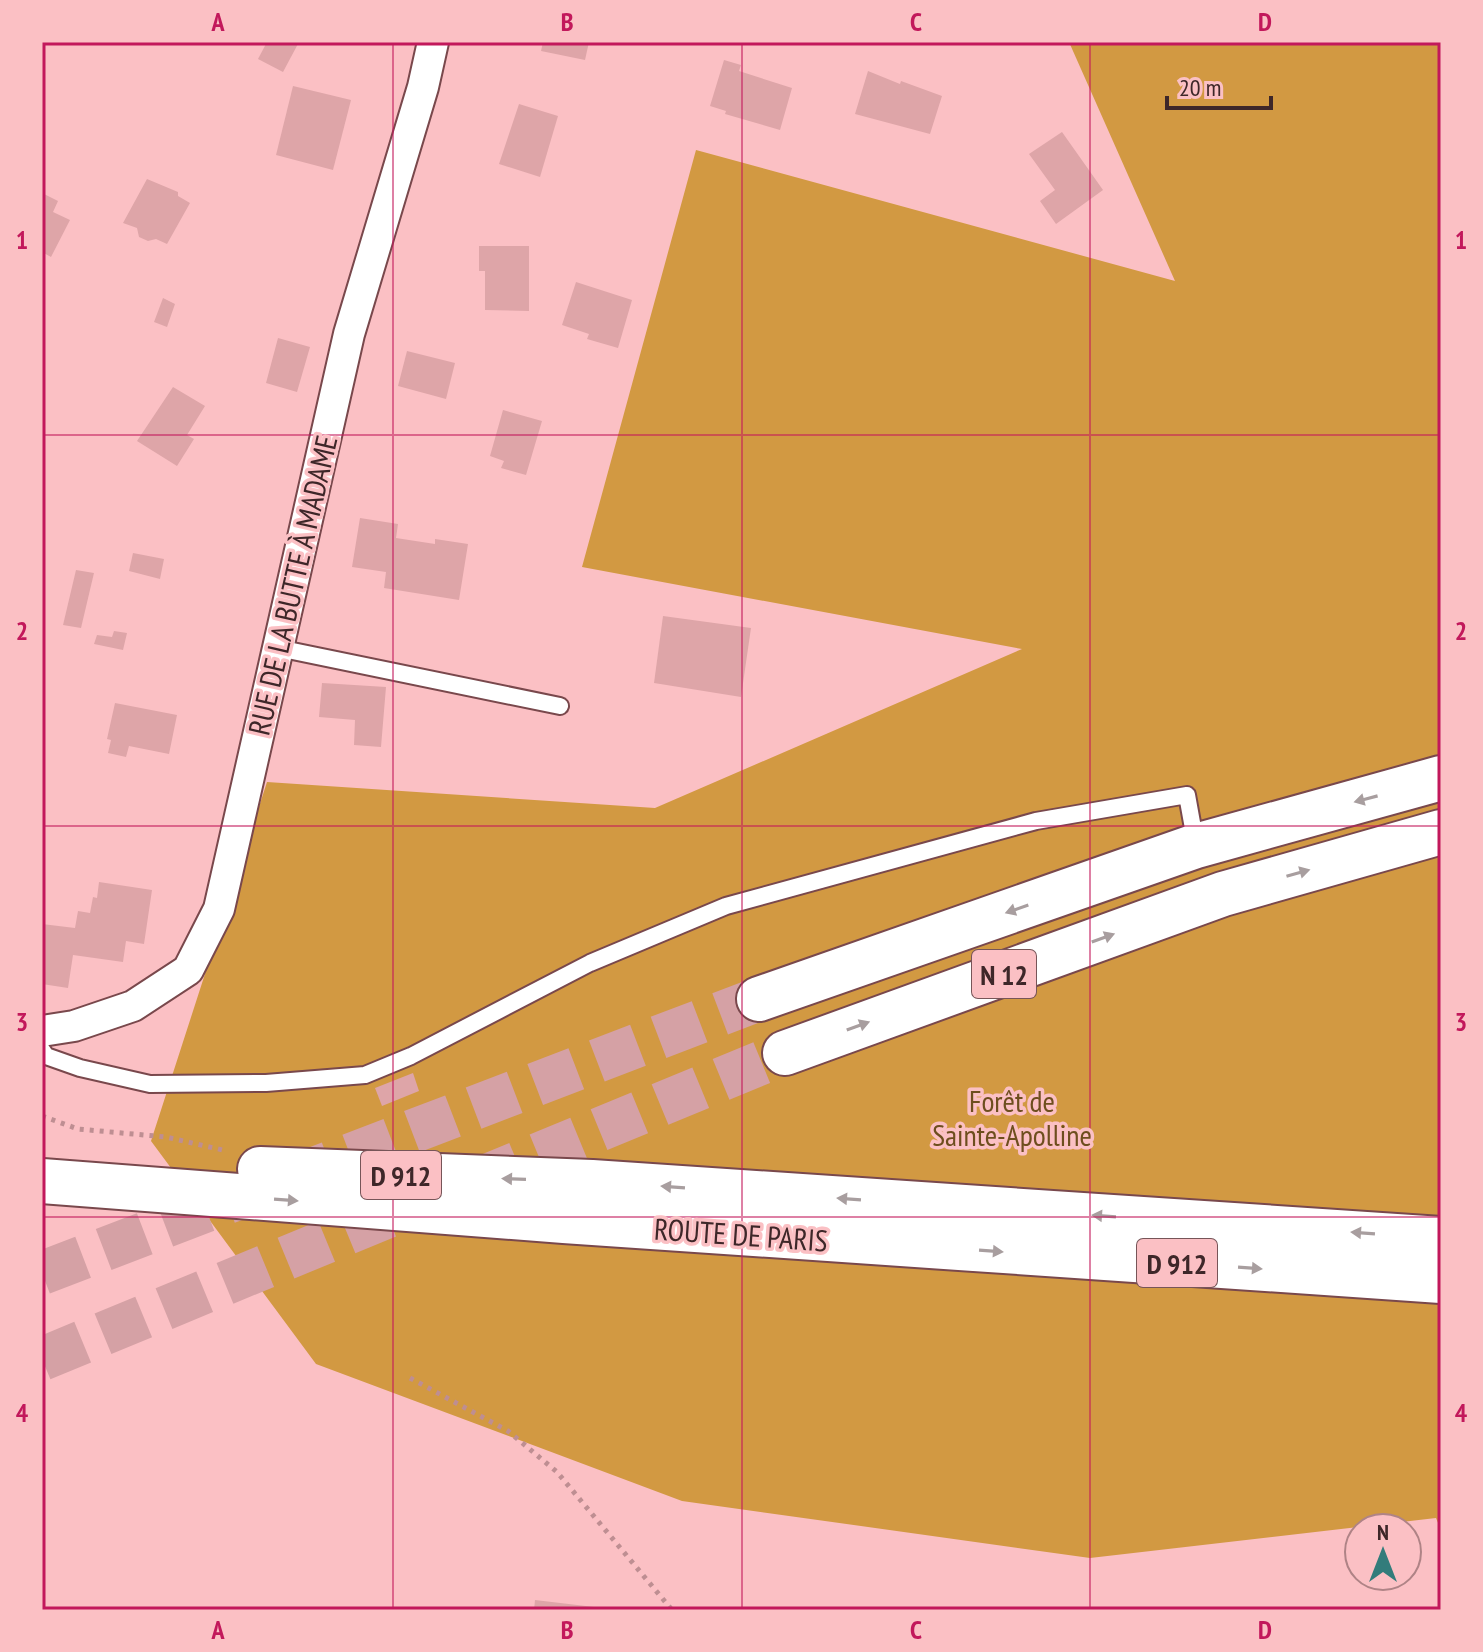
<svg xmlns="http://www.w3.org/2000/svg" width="1483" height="1652" font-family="'PT Sans Narrow',sans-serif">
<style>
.green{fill:#d29942}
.building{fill:#dea5a8}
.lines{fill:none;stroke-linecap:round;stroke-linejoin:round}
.trunk-tunnel{stroke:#d5a1a5;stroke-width:44;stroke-dasharray:44 22;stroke-linecap:butt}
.service-casing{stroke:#79484c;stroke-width:20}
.minor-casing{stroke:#79484c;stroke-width:34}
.primary-casing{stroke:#79484c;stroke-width:48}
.trunk-casing{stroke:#79484c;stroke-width:48}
.path{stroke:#be8e92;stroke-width:5;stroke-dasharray:4 6;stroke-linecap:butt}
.service{stroke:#fff;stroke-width:16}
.minor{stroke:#fff;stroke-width:30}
.primary{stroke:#fff;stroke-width:44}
.trunk{stroke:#fff;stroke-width:44}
.oneway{fill:#a89e9f}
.grid{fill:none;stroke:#c2185b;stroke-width:2;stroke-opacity:0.55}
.labels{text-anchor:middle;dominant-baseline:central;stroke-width:7;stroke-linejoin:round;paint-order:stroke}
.shield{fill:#fbc0c4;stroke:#775558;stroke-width:2}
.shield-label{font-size:28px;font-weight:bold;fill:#3e2729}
.street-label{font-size:30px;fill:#3e2729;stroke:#fbc0c4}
.park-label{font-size:30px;fill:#6e4e1e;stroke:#fbc0c4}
.neatline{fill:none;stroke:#c2185b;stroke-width:3}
.grid-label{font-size:26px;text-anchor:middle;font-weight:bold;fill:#c2185b}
</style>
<rect width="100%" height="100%" fill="#fbc0c4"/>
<polygon class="green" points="1069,42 1441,42 1441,1530 1436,1518 1090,1558 682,1501 316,1364 151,1141 267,782 655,808 1022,649 582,567 696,150 1175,281"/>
<g class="building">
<polygon points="267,42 299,42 283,72 258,59"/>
<polygon points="543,42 589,42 585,60 541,51"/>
<polygon points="724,60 741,65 739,71 792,88 780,130 725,114 726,111 710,106"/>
<polygon points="868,71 900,84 901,81 942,96 930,134 855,114"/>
<polygon points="293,86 351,100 333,170 276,155"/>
<polygon points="519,104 558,116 540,177 499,164"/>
<polygon points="1062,132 1103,190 1056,224 1040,201 1055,190 1029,154"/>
<polygon points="147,179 178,192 178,196 190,203 167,244 156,239 148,241 139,237 137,228 123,223"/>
<polygon points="42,193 58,201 53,212 70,220 51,257 42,252"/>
<polygon points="479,246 529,246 529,311 485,310 485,271 479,271"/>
<polygon points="576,282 632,300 618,348 587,339 589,334 562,325"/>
<polygon points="163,298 175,304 167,327 154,322"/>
<polygon points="278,338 310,347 297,392 266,383"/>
<polygon points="407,351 455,363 446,399 398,386"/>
<polygon points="173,387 205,406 187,435 194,439 177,466 137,441"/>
<polygon points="503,410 542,421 526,475 501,468 504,461 490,456"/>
<polygon points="360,518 398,524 396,538 435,544 435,539 468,544 459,600 384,588 386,572 352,567"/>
<polygon points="133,553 164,559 160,579 129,571"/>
<polygon points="76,570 94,573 81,628 63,625"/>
<polygon points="663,616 751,628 741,697 654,683"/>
<polygon points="114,631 127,633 123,650 94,644 97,635 112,637"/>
<polygon points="322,683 386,687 381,747 354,745 355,720 319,717"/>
<polygon points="115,703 177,715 169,754 129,746 126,757 108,753 111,740 107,739"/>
<polygon points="99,882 152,890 144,944 126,941 123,962 73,955 68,988 42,984 42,924 75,928 78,911 90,913 93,897 97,898"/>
<polygon points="413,1073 419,1091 382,1106 375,1088"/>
<polygon points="535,1600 594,1607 594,1610 534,1610"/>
</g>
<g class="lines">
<g class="trunk-tunnel">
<polyline points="477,1180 785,1053"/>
<polyline points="42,1273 759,999"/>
<polyline points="42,1359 417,1204"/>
</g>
<defs>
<g id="service">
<polyline points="278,648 560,706"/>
<polyline points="42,1050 46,1056 80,1068 150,1084 266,1083 365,1075 411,1056 590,963 726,906 1036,821 1187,795 1196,845"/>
</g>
<polyline id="minor" points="42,1031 74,1026 133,1006 188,970 219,909 349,334 423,87 433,42"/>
<g id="primary">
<polyline points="260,1169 592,1182 1441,1239"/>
<polyline points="42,1181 564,1221 1441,1281"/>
</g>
<g id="trunk">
<polyline points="759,999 1196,846 1441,778"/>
<polyline points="785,1053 1223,894 1441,832"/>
</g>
</defs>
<use href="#service" class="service-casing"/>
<use href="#minor" class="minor-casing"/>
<use href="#primary" class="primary-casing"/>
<use href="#trunk" class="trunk-casing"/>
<g class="path">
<polyline points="42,1116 78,1129 166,1137 227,1151"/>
<polyline points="410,1378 508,1431 557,1472 672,1610"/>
</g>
<use href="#service" class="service"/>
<use href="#minor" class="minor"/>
<use href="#primary" class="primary"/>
<use href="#trunk" class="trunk"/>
</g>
<defs><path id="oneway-solid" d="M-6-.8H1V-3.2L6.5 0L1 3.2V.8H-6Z" transform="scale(2)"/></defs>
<g class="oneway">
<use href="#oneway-solid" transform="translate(1366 799) rotate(165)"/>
<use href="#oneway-solid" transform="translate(1298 873) rotate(-16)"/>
<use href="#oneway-solid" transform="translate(1017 909) rotate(161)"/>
<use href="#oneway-solid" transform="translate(1103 938) rotate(-20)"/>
<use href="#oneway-solid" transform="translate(858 1026) rotate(-20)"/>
<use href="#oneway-solid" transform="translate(514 1179) rotate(-178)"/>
<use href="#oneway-solid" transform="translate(673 1187) rotate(-176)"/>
<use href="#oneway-solid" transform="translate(849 1199) rotate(-176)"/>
<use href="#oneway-solid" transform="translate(286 1200) rotate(4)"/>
<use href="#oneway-solid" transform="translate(1104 1216) rotate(-176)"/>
<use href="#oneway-solid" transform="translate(1363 1233) rotate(-176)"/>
<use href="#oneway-solid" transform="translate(991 1251) rotate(4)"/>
<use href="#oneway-solid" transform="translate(1250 1268) rotate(4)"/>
</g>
<path class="grid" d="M393,42v1568M742,42v1568M1090,42v1568M42,435h1399M42,826h1399M42,1217h1399"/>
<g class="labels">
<g class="shield">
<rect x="972" y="950" width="64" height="48" rx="6"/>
<rect x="361" y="1151" width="80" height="48" rx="6"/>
<rect x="1137" y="1239" width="80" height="48" rx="6"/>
</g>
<g class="shield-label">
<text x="1004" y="974">N 12</text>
<text x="401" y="1175">D 912</text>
<text x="1177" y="1263">D 912</text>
</g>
<g class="street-label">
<text transform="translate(292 585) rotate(-77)">RUE DE LA BUTTE À MADAME</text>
<text transform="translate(741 1234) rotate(4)">ROUTE DE PARIS</text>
</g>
<g class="park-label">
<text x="1012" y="1100">Forêt de<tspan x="1012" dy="34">Sainte-Apolline</tspan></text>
</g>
</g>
<rect width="1483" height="1652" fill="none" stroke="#fbc0c4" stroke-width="88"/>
<g transform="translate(1383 1552)"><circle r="38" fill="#fbc0c4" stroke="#af8386" stroke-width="2"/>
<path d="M0-6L14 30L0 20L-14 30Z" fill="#337c7b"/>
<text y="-12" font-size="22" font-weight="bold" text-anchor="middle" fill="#3e2729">N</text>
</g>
<path d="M1167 96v12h104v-12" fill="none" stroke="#3e2729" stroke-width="4"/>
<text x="1179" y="96" font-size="24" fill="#3e2729" stroke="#fbc0c4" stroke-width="6" paint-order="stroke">20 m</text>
<rect x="44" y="44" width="1395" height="1564" class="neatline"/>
<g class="grid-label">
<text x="218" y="31">A</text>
<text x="567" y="31">B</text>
<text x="916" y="31">C</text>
<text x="1265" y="31">D</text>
<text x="22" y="249">1</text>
<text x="1461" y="249">1</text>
<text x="22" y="640">2</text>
<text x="1461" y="640">2</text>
<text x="22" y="1031">3</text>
<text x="1461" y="1031">3</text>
<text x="22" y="1422">4</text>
<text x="1461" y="1422">4</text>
<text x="218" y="1639">A</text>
<text x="567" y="1639">B</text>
<text x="916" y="1639">C</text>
<text x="1265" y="1639">D</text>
</g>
</svg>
